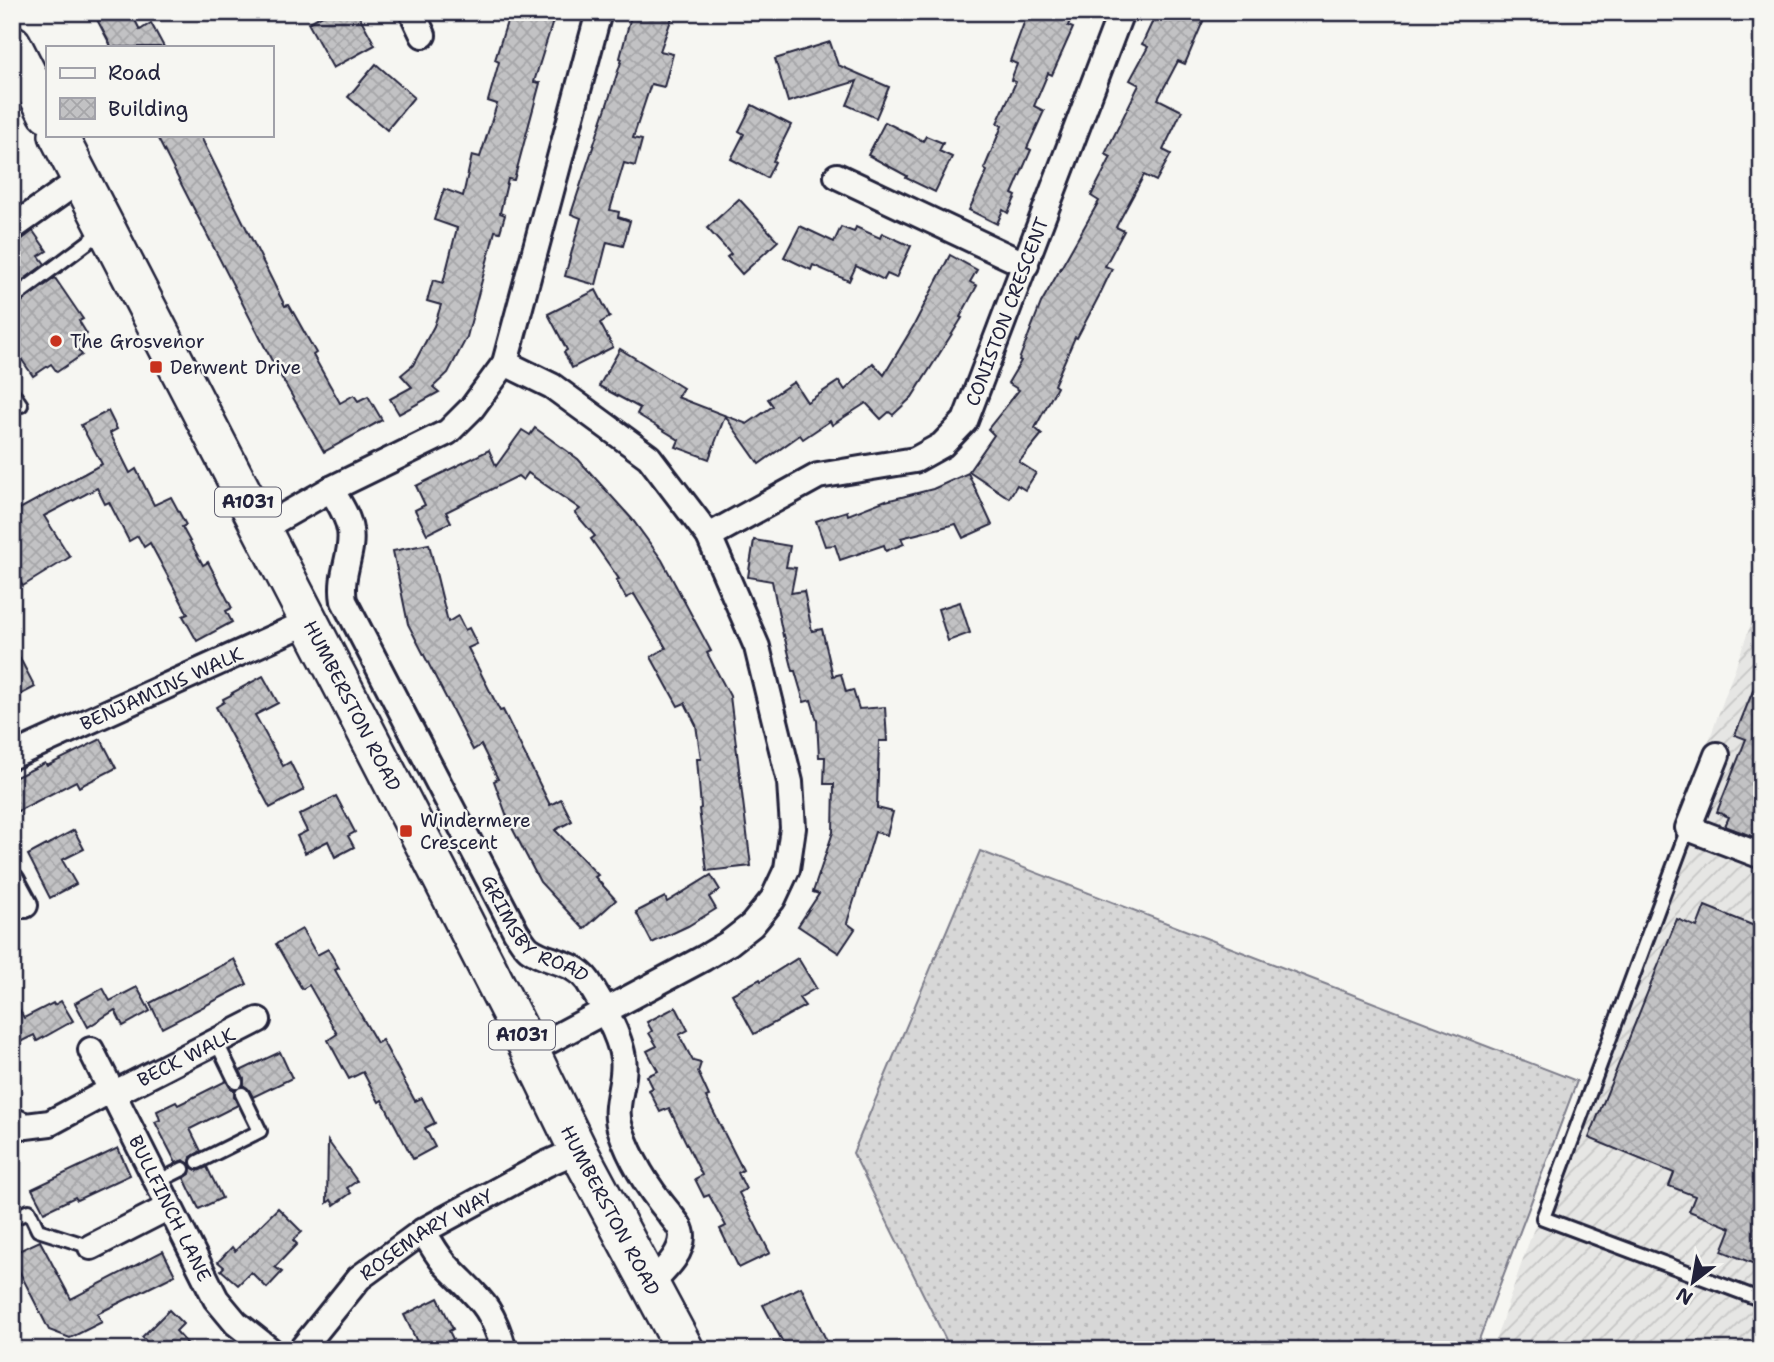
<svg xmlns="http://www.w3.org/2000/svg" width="1774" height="1362" font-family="'Shantell Sans',sans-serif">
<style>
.industrial{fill:url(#industrial-furrows)}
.grass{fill:url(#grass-dots);stroke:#7c7c89;stroke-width:2}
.building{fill:url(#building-cross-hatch);stroke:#22223b;stroke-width:2}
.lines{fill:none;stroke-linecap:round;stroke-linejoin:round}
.lane-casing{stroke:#22223b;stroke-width:18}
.street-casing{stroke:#22223b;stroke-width:30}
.primary-casing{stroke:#22223b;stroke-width:42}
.lane{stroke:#f6f6f2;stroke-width:12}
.street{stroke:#f6f6f2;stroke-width:24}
.primary{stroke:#f6f6f2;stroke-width:37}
.poi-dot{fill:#c8321e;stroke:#f6f6f2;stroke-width:2.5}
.labels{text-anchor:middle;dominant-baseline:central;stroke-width:5;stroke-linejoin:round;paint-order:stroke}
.shield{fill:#f6f6f2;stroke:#626272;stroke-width:2}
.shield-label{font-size:18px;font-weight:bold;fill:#22223b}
.street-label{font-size:19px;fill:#22223b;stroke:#f6f6f2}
.poi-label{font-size:19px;fill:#22223b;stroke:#f6f6f2;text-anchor:start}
</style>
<defs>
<pattern id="industrial-furrows" width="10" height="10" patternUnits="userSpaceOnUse" patternTransform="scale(1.75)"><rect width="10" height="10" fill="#e6e6e4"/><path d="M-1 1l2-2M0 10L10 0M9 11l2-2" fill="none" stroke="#c5c5c4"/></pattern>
<pattern id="grass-dots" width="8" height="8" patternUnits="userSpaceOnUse" patternTransform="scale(1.75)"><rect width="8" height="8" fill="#d7d7d7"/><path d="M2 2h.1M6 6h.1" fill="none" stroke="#b8b8b9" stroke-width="1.8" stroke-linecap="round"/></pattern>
<pattern id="building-cross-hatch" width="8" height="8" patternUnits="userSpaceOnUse" patternTransform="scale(1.75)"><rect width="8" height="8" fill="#c2c2c4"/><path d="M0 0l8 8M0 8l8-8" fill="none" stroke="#a6a6a9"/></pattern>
</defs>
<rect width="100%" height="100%" fill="#f6f6f2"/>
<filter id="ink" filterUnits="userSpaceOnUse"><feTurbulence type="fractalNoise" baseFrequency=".0143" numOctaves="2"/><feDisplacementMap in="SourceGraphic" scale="14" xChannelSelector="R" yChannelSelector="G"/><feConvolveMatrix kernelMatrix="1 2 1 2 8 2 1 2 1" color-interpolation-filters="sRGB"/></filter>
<g filter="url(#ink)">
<polygon class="industrial" points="1762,593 1762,1350 1492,1350 1524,1256"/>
<polygon class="grass" points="980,851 1577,1081 1475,1350 951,1350 853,1153"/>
<g class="building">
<polygon points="93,12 131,12 140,30 151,23 164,47 108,47 111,46"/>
<polygon points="328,12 357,12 375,45 333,68 308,23"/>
<polygon points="510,12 527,12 553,21 534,82 540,83 514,180 508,179 500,213 505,215 500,232 495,231 467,337 448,373 433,387 439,392 399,414 390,399 412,387 401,375 413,365 434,326 441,305 427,301 433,280 443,283 457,228 434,220 444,189 463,196 472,155 480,157 497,104 488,101 499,62 495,60"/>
<polygon points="632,12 674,12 660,51 673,54 664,87 651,84 633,138 642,140 635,166 624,163 610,210 619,212 618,217 630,221 623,246 607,242 596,285 565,276 581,218 571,214 622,59 620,58"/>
<polygon points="1028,12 1073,12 1068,26 1073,28 1052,75 1048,73 1034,106 1044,111 1027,148 1031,150 1012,194 1016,196 1008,213 1003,210 997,224 969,210 987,171 984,169 1002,126 997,123 1016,82 1011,80 1017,64 1010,61"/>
<polygon points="1157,12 1207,12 1185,64 1178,61 1158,99 1182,111 1163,150 1171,154 1156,181 1144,175 1116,227 1124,231 1105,266 1112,269 1100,294 1077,338 1075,337 1054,385 1057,387 1035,428 1042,434 1019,462 1036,473 1025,490 1017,485 1009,498 969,471 994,435 988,429 1019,390 1008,383 1021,361 1019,360 1041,303 1099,201 1091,196 1111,157 1105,154 1139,85 1130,80 1148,47 1142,44"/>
<polygon points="830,42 838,65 889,87 876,118 847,105 857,81 788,102 775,59"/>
<polygon points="376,64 414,97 387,130 348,97"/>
<polygon points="752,105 791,125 773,161 775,162 767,178 731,159 744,134 739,131"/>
<polygon points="885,122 923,141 926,136 943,143 939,151 952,157 935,192 906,178 907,176 868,155"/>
<polygon points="156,135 200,135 285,306 289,305 316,353 313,355 340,403 354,395 358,401 368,396 382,420 324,452 271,359"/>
<polygon points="739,199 778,241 742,274 727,257 731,254 707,228"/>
<polygon points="800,226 834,242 841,227 854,232 856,227 880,238 882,233 911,246 896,278 887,274 884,280 856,266 849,281 813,265 811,270 784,257"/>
<polygon points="33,231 47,251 39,256 45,264 12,288 12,243 21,240"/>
<polygon points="950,255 977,270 970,282 977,286 960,317 962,318 912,397 893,415 889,412 881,419 866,403 832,425 830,421 803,439 800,435 759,464 725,416 709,459 676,447 679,440 637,414 640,408 599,386 620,349 683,388 677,397 747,424 773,406 768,399 794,382 807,402 839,381 845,390 873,363 884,375 914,325"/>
<polygon points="55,278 83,319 79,321 87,334 74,344 82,355 57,372 51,364 33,376 22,360 12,366 12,322 20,316 14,307"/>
<polygon points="596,290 610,317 600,323 613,347 572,368 564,352 567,350 548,314"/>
<polygon points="108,411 117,429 110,433 130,473 136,469 154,505 171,497 186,525 182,527 203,565 208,562 232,608 226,611 232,622 197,641 183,616 188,614 150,543 144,547 138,536 129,541 109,502 105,504 97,488 44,516 70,557 23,586 12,570 12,513 102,464 81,425"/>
<polygon points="535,428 578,459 632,519 662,560 711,651 707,653 730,696 751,866 707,871 699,809 701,808 697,759 701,759 696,725 685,703 678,706 651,657 666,648 634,594 626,598 616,580 619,579 591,539 595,536 575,513 580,509 528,473 523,480 518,476 446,512 451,522 427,534 415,510 425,505 416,486 489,450 496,466 522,430 530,435"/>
<polygon points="968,473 992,525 963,538 956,524 901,538 904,544 886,551 884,545 840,560 835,545 825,546 816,521 847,511 848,515 886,500 886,501 933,489"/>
<polygon points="754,540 790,546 786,567 796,568 791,593 804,591 812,631 822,629 833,676 841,674 846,692 853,690 859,709 885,707 887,741 879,741 877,808 893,812 887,835 875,832 847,923 855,929 839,953 798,926 819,894 813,892 833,832 834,784 824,784 825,757 819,757 817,721 811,700 804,702 795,671 793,671 784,635 783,636 772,581 748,577"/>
<polygon points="429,544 448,622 458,616 465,630 469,628 477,644 468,648 500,711 503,710 550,805 561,799 572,821 555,830 598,875 595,877 616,900 584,929 540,882 509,822 494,781 498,779 481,745 473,750 408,624 393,551"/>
<polygon points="960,602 970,633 948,641 938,609"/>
<polygon points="12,643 35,687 12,699"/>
<polygon points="1761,671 1762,671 1762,840 1725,826 1729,817 1717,812 1746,739 1735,735"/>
<polygon points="263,676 278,703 255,715 283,766 290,762 304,790 270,808 216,707 224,702 223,699 233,694 232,693"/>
<polygon points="101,739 116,768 79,787 76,781 12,814 12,779 45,763 47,766"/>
<polygon points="336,796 355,832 348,836 354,847 335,857 328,841 305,853 297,836 307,831 299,815"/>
<polygon points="74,830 84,849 62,860 76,884 50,898 28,855"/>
<polygon points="711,875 720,890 709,897 716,909 688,926 652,943 636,912 665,897 667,902"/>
<polygon points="1705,906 1762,929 1762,1267 1722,1251 1731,1228 1689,1211 1695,1196 1669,1186 1674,1173 1589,1138 1677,919 1697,927"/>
<polygon points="302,929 317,955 328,949 339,968 335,970 377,1043 382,1040 415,1101 422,1098 435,1123 425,1128 435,1147 413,1159 382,1100 379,1102 363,1072 349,1079 328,1040 337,1034 309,985 302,989 276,944"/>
<polygon points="798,958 816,988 799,998 805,1006 754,1034 732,994 760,979 761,981"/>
<polygon points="234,959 247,984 162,1028 150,1003"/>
<polygon points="137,987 150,1011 123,1026 115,1010 88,1027 75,1003 103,988 110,1001"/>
<polygon points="12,996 24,1018 53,1003 54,1005 61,1001 73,1021 37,1041 34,1035 12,1046"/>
<polygon points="676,1007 688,1030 679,1035 693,1061 701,1063 698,1072 709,1096 706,1097 743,1170 738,1173 746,1189 739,1193 770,1253 739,1268 720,1229 726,1226 709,1195 704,1197 695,1179 702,1175 669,1108 660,1112 649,1090 653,1088 647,1076 658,1071 647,1051 657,1046 649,1033 652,1031 647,1022"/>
<polygon points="280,1052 292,1078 253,1097 249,1090 244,1086 244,1079 240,1071"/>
<polygon points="226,1081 234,1090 234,1097 238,1105 190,1129 201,1151 191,1157 190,1164 183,1160 176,1163 155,1122 160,1120 157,1111 176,1102 178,1105"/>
<polygon points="328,1141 357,1181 347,1188 351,1193 334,1205 331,1200 327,1203"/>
<polygon points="118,1148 130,1175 77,1200 75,1197 44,1212 32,1189"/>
<polygon points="191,1167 198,1171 207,1167 222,1198 199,1209 184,1178 190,1174"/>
<polygon points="278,1208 302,1232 293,1240 297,1244 275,1267 282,1272 267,1288 251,1272 238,1285 221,1270 224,1267 218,1262 232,1247 235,1251"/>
<polygon points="40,1241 71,1299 163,1251 175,1275 97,1314 102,1322 70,1338 49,1330 12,1257 12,1254"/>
<polygon points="801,1287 831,1350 787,1350 763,1305"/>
<polygon points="438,1298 453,1329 449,1331 453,1339 450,1341 454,1350 421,1350 404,1315"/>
<polygon points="169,1310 183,1324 176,1331 193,1350 155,1350 142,1337"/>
</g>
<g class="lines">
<defs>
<g id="lane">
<polyline points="12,299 103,231"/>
<polyline points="12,392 21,405"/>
<polyline points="1688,828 1543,1218 1762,1300"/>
<polyline points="216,1041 236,1082"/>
<polyline points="198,1162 260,1131 242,1094"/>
<polyline points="157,1182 183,1169"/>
<polyline points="12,1219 29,1211 38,1230 91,1247"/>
</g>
<g id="street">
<polyline points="412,12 423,35"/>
<polyline points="837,176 1026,265"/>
<polyline points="12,228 81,179"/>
<polyline points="505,363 552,386 649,457 709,536 757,647 790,782 793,828 787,869 773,899 752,925 729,943 704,958 530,1051"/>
<path id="s1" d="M331,489c7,13 17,26 19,41 4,24 -11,43 -6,71l172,331c4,5 7,12 13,17 18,14 44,11 59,32 12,19 32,55 35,77 4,25 -12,48 -2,73 10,30 28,58 48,82 5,7 13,14 13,23 0,19 -19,35 -31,48"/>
<polyline points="261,529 331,489 448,432 472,408 505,363 599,12"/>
<path id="s2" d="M709,536l109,-60 97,-16 27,-15 23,-24 156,-409"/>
<polyline points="1717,755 1688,828 1762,856"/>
<path id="s3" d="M12,756l298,-135"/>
<polyline points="12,881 25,905"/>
<path id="s4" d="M91,1050l125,249 20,24 34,27"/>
<path id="s5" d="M113,1094l145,-74"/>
<polyline points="12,1120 26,1126 50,1123 111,1090"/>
<path d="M423,1231c8,12 15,27 26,37 31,32 42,36 55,82"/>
<polyline points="91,1247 169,1207"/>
<path id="s6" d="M301,1350l58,-72 64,-47 123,-67 32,-14"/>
</g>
<g id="primary">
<polyline points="12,44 47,113"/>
<path id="s7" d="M58,135l379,734 93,182 48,99 107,200"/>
</g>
</defs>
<use href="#lane" class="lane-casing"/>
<use href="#street" class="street-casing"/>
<use href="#primary" class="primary-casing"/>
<use href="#lane" class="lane"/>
<use href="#street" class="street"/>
<use href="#primary" class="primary"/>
</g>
</g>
<g class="poi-dot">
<circle cx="56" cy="341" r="7"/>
<rect x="149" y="360" width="14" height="14" rx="3.5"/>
<rect x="399" y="824" width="14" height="14" rx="3.5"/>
</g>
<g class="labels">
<g class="shield">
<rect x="215" y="487.5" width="66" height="29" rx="5"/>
<rect x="489" y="1020.5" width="66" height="29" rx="5"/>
</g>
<g class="shield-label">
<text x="248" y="502">A1031</text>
<text x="522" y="1035">A1031</text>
</g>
<g class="street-label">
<text stroke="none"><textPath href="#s2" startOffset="404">CONISTON CRESCENT</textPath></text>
<text stroke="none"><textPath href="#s3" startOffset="164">BENJAMINS WALK</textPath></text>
<text stroke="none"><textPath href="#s7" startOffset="642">HUMBERSTON ROAD</textPath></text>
<text stroke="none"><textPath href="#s1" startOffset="502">GRIMSBY ROAD</textPath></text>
<text stroke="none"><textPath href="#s5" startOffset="82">BECK WALK</textPath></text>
<text stroke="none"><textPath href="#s4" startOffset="177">BULLFINCH LANE</textPath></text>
<text stroke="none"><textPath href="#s7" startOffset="1209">HUMBERSTON ROAD</textPath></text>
<text stroke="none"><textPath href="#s6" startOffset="173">ROSEMARY WAY</textPath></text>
</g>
<g class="poi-label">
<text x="70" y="341">The Grosvenor</text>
<text x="170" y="367">Derwent Drive</text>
<text x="420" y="820">Windermere<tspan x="420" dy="22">Crescent</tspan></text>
</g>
</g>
<rect width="1774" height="1362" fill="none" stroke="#f6f6f2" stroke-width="42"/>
<rect x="21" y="21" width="1732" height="1320" fill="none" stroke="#22223b" stroke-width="2.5" filter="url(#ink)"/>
<rect x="46" y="46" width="228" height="91" fill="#f6f6f2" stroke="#a1a1a9" stroke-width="2"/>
<rect x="60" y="68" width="35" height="10" fill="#f6f6f2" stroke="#a1a1a9" stroke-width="2"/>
<text x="108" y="80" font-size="21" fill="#22223b">Road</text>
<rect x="60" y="98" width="35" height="21" fill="url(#building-cross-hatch)" stroke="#a1a1a9" stroke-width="2"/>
<text x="108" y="116" font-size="21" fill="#22223b">Building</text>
<g transform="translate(1693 1282) rotate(211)" stroke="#f6f6f2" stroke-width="5" paint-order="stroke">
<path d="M0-5L12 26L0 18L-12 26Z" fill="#22223b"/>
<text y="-10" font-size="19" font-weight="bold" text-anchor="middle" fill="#22223b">N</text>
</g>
</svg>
